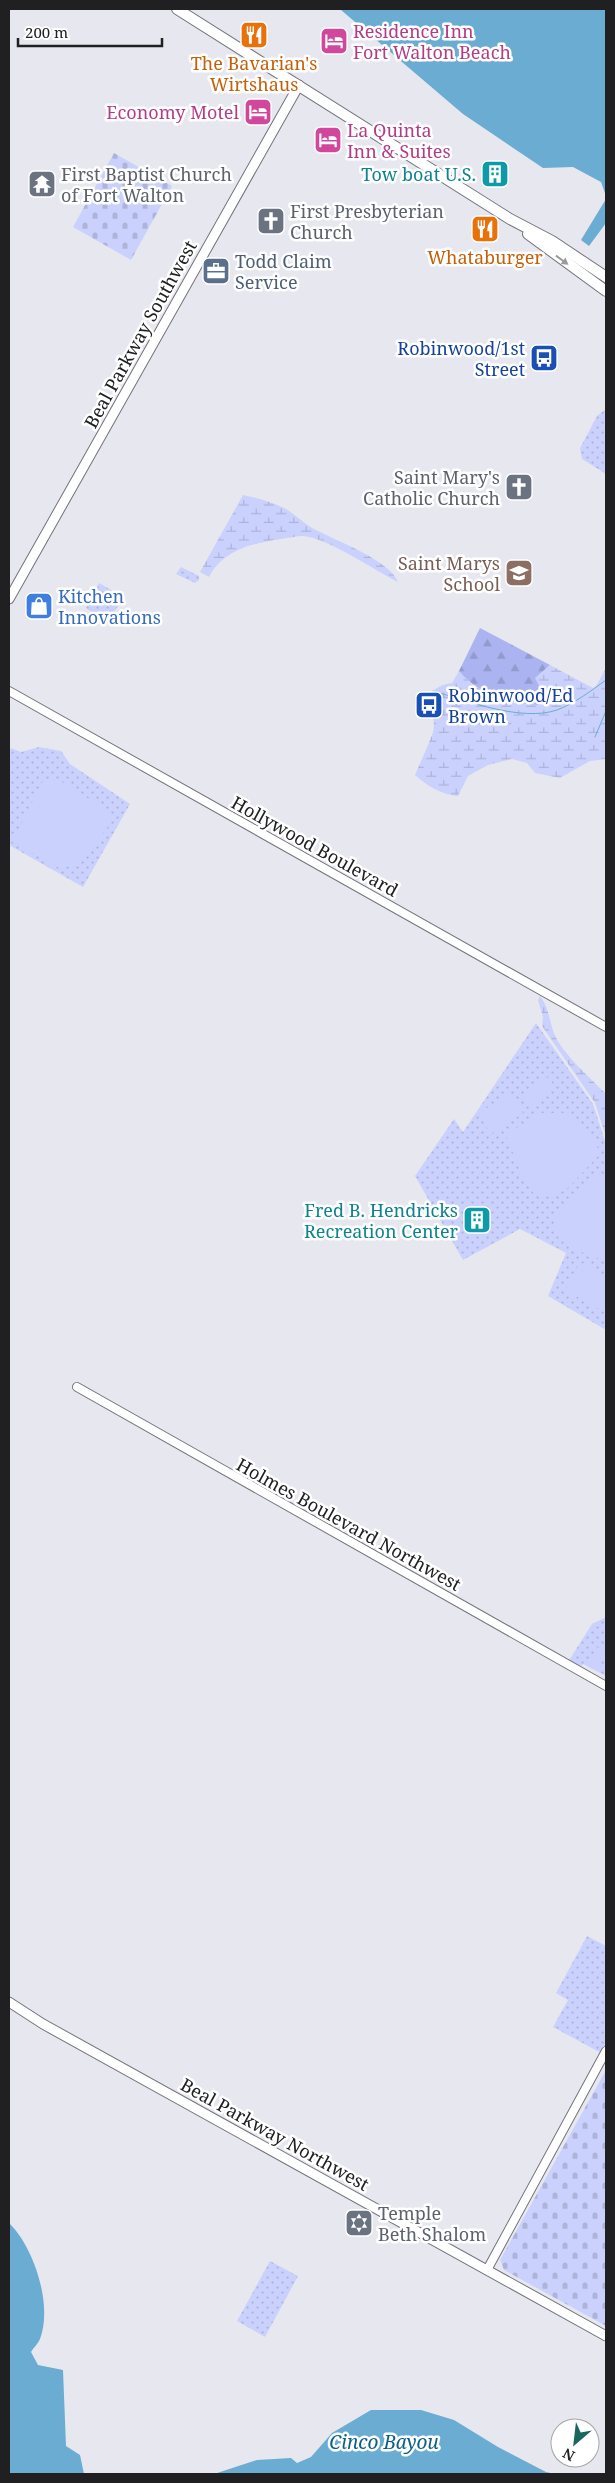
<svg xmlns="http://www.w3.org/2000/svg" width="615" height="2483" font-family="'Noto Serif',serif">
<style>
.forest{fill:url(#forest-firs)}
.wetland{fill:url(#wetland-marsh)}
.cemetery{fill:url(#cemetery-stones)}
.park{fill:url(#park-dots)}
.pitch{fill:#cad1fd}
.water{fill:#6aacd2}
.lines{fill:none;stroke-linecap:round;stroke-linejoin:round}
.stream{stroke:#6aacd2;stroke-width:1}
.tertiary-casing{stroke:#72737a;stroke-width:10}
.secondary-casing{stroke:#72737a;stroke-width:11}
.trunk-casing{stroke:#72737a;stroke-width:12}
.tertiary{stroke:#fff;stroke-width:8}
.secondary{stroke:#fff;stroke-width:9}
.trunk{stroke:#fff;stroke-width:10}
.oneway{fill:#9b9b9c}
.labels{text-anchor:middle;dominant-baseline:central;stroke-width:5;stroke-linejoin:round;paint-order:stroke}
.hotel-label{font-size:18px;fill:#b23c85;stroke:#fff;text-anchor:start}
.food-label{font-size:18px;fill:#c56008;stroke:#fff}
.worship-label{font-size:18px;fill:#5b616d;stroke:#fff;text-anchor:start}
.culture-label{font-size:18px;fill:#0d838f;stroke:#fff;text-anchor:end}
.service-label{font-size:18px;fill:#4e5e75;stroke:#fff;text-anchor:start}
.street-label{font-size:18px;fill:#202023;stroke:#fff}
.transit-label{font-size:18px;fill:#164399;stroke:#fff;text-anchor:end}
.education-label{font-size:18px;fill:#785e54;stroke:#fff;text-anchor:end}
.shop-label{font-size:18px;fill:#366cbe;stroke:#fff;text-anchor:start}
.water-label{font-size:19px;font-style:italic;fill:#0c5f84;stroke:#fff}
</style>
<defs>
<pattern id="forest-firs" width="22" height="20" patternUnits="userSpaceOnUse" patternTransform="scale(1.25)"><rect width="22" height="20" fill="#abb4f0"/><path d="M5 1l3.5 6h-7zM16 11l3.5 6h-7z" fill="#939ace"/></pattern>
<pattern id="wetland-marsh" width="20" height="14" patternUnits="userSpaceOnUse" patternTransform="scale(1.25)"><rect width="20" height="14" fill="#cad1fd"/><path d="M1 5h8M5 5V1M11 12h8M15 12V8" fill="none" stroke="#adb3d9"/></pattern>
<pattern id="cemetery-stones" width="16" height="16" patternUnits="userSpaceOnUse" patternTransform="scale(1.25)"><rect width="16" height="16" fill="#cad1fd"/><path d="M2 7V4a2 2 0 0 1 4 0v3zM10 15v-3a2 2 0 0 1 4 0v3z" fill="#adb3d9"/></pattern>
<pattern id="park-dots" width="8" height="8" patternUnits="userSpaceOnUse" patternTransform="scale(1.25)"><rect width="8" height="8" fill="#cad1fd"/><path d="M2 2h.1M6 6h.1" fill="none" stroke="#adb3d9" stroke-width="1.8" stroke-linecap="round"/></pattern>
</defs>
<rect width="100%" height="100%" fill="#e7e8ef"/>
<path class="forest" d="M480,628l70,37 -14,13 7,15 -2,12c-29,0 -64,-11 -82,-34z"/>
<g class="wetland">
<path d="M243,495c14,3 28,7 41,13 10,5 18,14 28,20 22,12 78,32 86,54 -24,-12 -69,-43 -94,-46 -7,0 -16,2 -23,3 -28,4 -58,11 -72,38l-9,-5z"/>
<path d="M550,665l43,23 3,-2 10,-18v91l-16,2 -30,17 -25,-5 -8,-10 -15,-4 -24,6 -20,11 -10,20c-16,-1 -31,-10 -43,-21 6,-14 13,-29 18,-43 5,-21 -16,-44 19,-49l7,-12c18,23 53,34 81,34l3,-12 -8,-15z"/>
<path d="M540,996c11,14 9,32 19,47 11,17 32,36 47,51v43l-11,-34 -53,-77 1,-9 -5,-17z"/>
</g>
<g class="cemetery">
<polygon points="114,153 172,186 131,260 73,227"/>
<polygon points="606,2070 606,2326 504,2270 500,2260"/>
</g>
<g class="park">
<polygon points="606,409 606,474 582,459 580,448 597,416"/>
<polygon points="181,567 199,576 199,580 195,583 176,574"/>
<polygon points="99,583 123,597 108,624 86,608"/>
<polygon points="39,747 61,751 70,764 130,804 83,887 9,845 9,753 11,748 21,752"/>
<polygon points="536,1023 593,1104 606,1144 606,1330 548,1296 566,1253 520,1229 463,1260 415,1176 454,1119 463,1132"/>
<polygon points="606,1617 606,1676 583,1664 580,1668 568,1662 592,1624"/>
<polygon points="587,1936 606,1946 606,2044 601,2053 553,2027 568,2000 556,1993"/>
<polygon points="270,2261 298,2276 265,2337 237,2321"/>
</g>
<g class="pitch">
<polygon points="50,778 59,780 116,816 81,862 61,869 12,842 43,781"/>
<polygon points="548,1077 556,1088 528,1107 521,1096"/>
<polygon points="509,1093 523,1113 491,1134 478,1114"/>
<polygon points="538,1113 564,1113 585,1128 601,1153 569,1187 552,1197 534,1194 522,1176 506,1135"/>
<polygon points="598,1171 606,1177 606,1261 576,1250 559,1239 554,1220 564,1204"/>
<polygon points="580,1262 606,1276 606,1313 565,1290"/>
<polygon points="597,1647 606,1652 598,1671 587,1665"/>
</g>
<g class="water">
<polygon points="323,9 606,9 606,196 601,182 573,167 543,168 463,114 341,10"/>
<polygon points="606,199 606,223 589,246 581,240"/>
<path d="M9,2223c25,24 44,82 31,116 -2,5 -7,9 -9,13l7,13 25,5 3,76 14,9 4,19h-75z"/>
<polygon points="371,2410 421,2410 454,2420 498,2447 546,2472 555,2474 214,2474 257,2460 291,2458 297,2463 311,2457 332,2433"/>
</g>
<g class="lines">
<g class="stream">
<path d="M433,691c35,10 88,31 124,19 18,-7 34,-19 49,-30"/>
<polyline points="595,737 606,711"/>
</g>
<defs>
<g id="tertiary">
<polyline points="9,691 606,1027"/>
<polyline points="77,1387 606,1686"/>
<polyline points="487,2270 606,2051"/>
</g>
<g id="secondary">
<polyline points="9,599 299,85"/>
<polyline points="9,2002 43,2024 606,2336"/>
</g>
<g id="trunk">
<polyline points="177,9 510,219 552,241 606,277"/>
<polyline points="528,234 606,291"/>
</g>
</defs>
<use href="#tertiary" class="tertiary-casing"/>
<use href="#secondary" class="secondary-casing"/>
<use href="#trunk" class="trunk-casing"/>
<use href="#tertiary" class="tertiary"/>
<use href="#secondary" class="secondary"/>
<use href="#trunk" class="trunk"/>
</g>
<defs><path id="oneway-solid" d="M-6-.8H1V-3.2L6.5 0L1 3.2V.8H-6Z" transform="scale(1.25)"/></defs>
<use class="oneway" href="#oneway-solid" transform="translate(562 260) rotate(36)"/>
<defs>
<symbol id="restaurant-square" viewBox="-11 -11 22 22"><rect x="-9" y="-9" width="18" height="18" rx="4" fill="#e8710a" stroke="#fff"/><path d="M-5-6h1v4h1v-4h1v4h1v-4h1v5L-1.5 .5V6h-2V.5L-5-1ZM5-6V6H3V1.5H1.5Q1.5-4 5-6Z" fill="#fff"/></symbol>
<symbol id="hotel-square" viewBox="-11 -11 22 22"><rect x="-9" y="-9" width="18" height="18" rx="4" fill="#d1479c" stroke="#fff"/><path d="M-6-4.5h1.5V1H6V5H4.5V3h-9V5H-6ZM-4 0a1.8 1.8 0 1 1 3.6 0ZM.5 0V-2.5h3Q6-2.5 6 0Z" fill="#fff"/></symbol>
<symbol id="building-square" viewBox="-11 -11 22 22"><rect x="-9" y="-9" width="18" height="18" rx="4" fill="#0f9aa8" stroke="#fff"/><path d="M-4-6H4V6H1V3H-1V6H-4ZM-2.5-4.3h1.7v1.8h-1.7ZM.8-4.3h1.7v1.8H.8ZM-2.5-1h1.7V.8h-1.7ZM.8-1h1.7V.8H.8Z" fill="#fff"/></symbol>
<symbol id="temple-square" viewBox="-11 -11 22 22"><rect x="-9" y="-9" width="18" height="18" rx="4" fill="#6b7280" stroke="#fff"/><path d="M0-6L5-2H3V0L6.5 2.5H4V6H1.5V3h-3V6H-4V2.5H-6.5L-3 0V-2H-5Z" fill="#fff"/></symbol>
<symbol id="church-square" viewBox="-11 -11 22 22"><rect x="-9" y="-9" width="18" height="18" rx="4" fill="#6b7280" stroke="#fff"/><path d="M-1.2-6h2.4v3.5h3.3v2.4h-3.3V6h-2.4V-.1h-3.3v-2.4h3.3Z" fill="#fff"/></symbol>
<symbol id="office-square" viewBox="-11 -11 22 22"><rect x="-9" y="-9" width="18" height="18" rx="4" fill="#5c6f8a" stroke="#fff"/><path d="M-6-3h4V-5.5h4V-3h4V5H-6ZM-1-4.5V-3h2v-1.5ZM-6 0V1H6V0Z" fill="#fff"/></symbol>
<symbol id="bus-square" viewBox="-11 -11 22 22"><rect x="-9" y="-9" width="18" height="18" rx="4" fill="#1a4fb4" stroke="#fff"/><path d="M-5-6H5V4H4V6H2V4H-2V6H-4V4H-5ZM-3.5-4V0h7V-4ZM-3.5 1.2v1.5H-2V1.2ZM2 1.2v1.5H3.5V1.2Z" fill="#fff"/></symbol>
<symbol id="school-square" viewBox="-11 -11 22 22"><rect x="-9" y="-9" width="18" height="18" rx="4" fill="#8d6e63" stroke="#fff"/><path d="M0-5L7-2L0 1L-7-2ZM-4 1L0 2.5L4 1V4Q0 6-4 4Z" fill="#fff"/></symbol>
<symbol id="shop-square" viewBox="-11 -11 22 22"><rect x="-9" y="-9" width="18" height="18" rx="4" fill="#3f7fe0" stroke="#fff"/><path d="M-5-2.5h2.3a2.7 3.5 0 0 1 5.4 0H5L5.5 6h-11ZM-1.5-2.5h3a1.5 2.3 0 0 0-3 0Z" fill="#fff"/></symbol>
<symbol id="synagogue-square" viewBox="-11 -11 22 22"><rect x="-9" y="-9" width="18" height="18" rx="4" fill="#6b7280" stroke="#fff"/><path d="M0-6.5L5.6 3.2H-5.6ZM0 6.5L5.6-3.2H-5.6Z" fill="#fff"/></symbol>
</defs>
<g fill-rule="evenodd">
<use href="#restaurant-square" x="238" y="19" width="32" height="32"/>
<use href="#hotel-square" x="318" y="25" width="32" height="32"/>
<use href="#hotel-square" x="242" y="96" width="32" height="32"/>
<use href="#hotel-square" x="312" y="124" width="32" height="32"/>
<use href="#building-square" x="479" y="158" width="32" height="32"/>
<use href="#temple-square" x="26" y="168" width="32" height="32"/>
<use href="#church-square" x="255" y="205" width="32" height="32"/>
<use href="#restaurant-square" x="469" y="213" width="32" height="32"/>
<use href="#office-square" x="200" y="255" width="32" height="32"/>
<use href="#bus-square" x="528" y="342" width="32" height="32"/>
<use href="#church-square" x="503" y="471" width="32" height="32"/>
<use href="#school-square" x="503" y="557" width="32" height="32"/>
<use href="#shop-square" x="23" y="590" width="32" height="32"/>
<use href="#bus-square" x="413" y="689" width="32" height="32"/>
<use href="#building-square" x="461" y="1204" width="32" height="32"/>
<use href="#synagogue-square" x="343" y="2207" width="32" height="32"/>
</g>
<g class="labels">
<g class="hotel-label">
<text x="353" y="31">Residence Inn<tspan x="353" dy="21">Fort Walton Beach</tspan></text>
<text x="239" y="112" text-anchor="end">Economy Motel</text>
<text x="347" y="130">La Quinta<tspan x="347" dy="21">Inn &amp; Suites</tspan></text>
</g>
<g class="food-label">
<text x="254" y="63">The Bavarian's<tspan x="254" dy="21">Wirtshaus</tspan></text>
<text x="485" y="257">Whataburger</text>
</g>
<g class="worship-label">
<text x="61" y="174">First Baptist Church<tspan x="61" dy="21">of Fort Walton</tspan></text>
<text x="290" y="211">First Presbyterian<tspan x="290" dy="21">Church</tspan></text>
<text x="500" y="477" text-anchor="end">Saint Mary's<tspan x="500" dy="21">Catholic Church</tspan></text>
<text x="378" y="2213">Temple<tspan x="378" dy="21">Beth Shalom</tspan></text>
</g>
<g class="culture-label">
<text x="476" y="174">Tow boat U.S.</text>
<text x="458" y="1210">Fred B. Hendricks<tspan x="458" dy="21">Recreation Center</tspan></text>
</g>
<g class="service-label">
<text x="235" y="261">Todd Claim<tspan x="235" dy="21">Service</tspan></text>
</g>
<g class="street-label">
<text transform="translate(140 334) rotate(-61)">Beal Parkway Southwest</text>
<text transform="translate(315 846) rotate(29)">Hollywood Boulevard</text>
<text transform="translate(349 1524) rotate(29)">Holmes Boulevard Northwest</text>
<text transform="translate(275 2134) rotate(29)">Beal Parkway Northwest</text>
</g>
<g class="transit-label">
<text x="525" y="348">Robinwood/1st<tspan x="525" dy="21">Street</tspan></text>
<text x="448" y="695" text-anchor="start">Robinwood/Ed<tspan x="448" dy="21">Brown</tspan></text>
</g>
<g class="education-label">
<text x="500" y="563">Saint Marys<tspan x="500" dy="21">School</tspan></text>
</g>
<g class="shop-label">
<text x="58" y="596">Kitchen<tspan x="58" dy="21">Innovations</tspan></text>
</g>
<g class="water-label">
<text x="384" y="2442">Cinco Bayou</text>
</g>
</g>
<rect width="615" height="2483" fill="none" stroke="#202023" stroke-width="20"/>
<g transform="translate(575 2443) rotate(208)"><circle r="24" fill="#ffffff" stroke="#a6a6a7"/>
<path d="M0-4L9 19L0 12L-9 19Z" fill="#1a655d"/>
<text y="-8" font-size="14" font-weight="bold" text-anchor="middle" fill="#202023">N</text>
</g>
<path d="M18 38v8h144v-8" fill="none" stroke="#202023" stroke-width="2.5"/>
<text x="25" y="38" font-size="15" fill="#202023" stroke="#ffffff" stroke-width="4" paint-order="stroke">200 m</text>
</svg>
